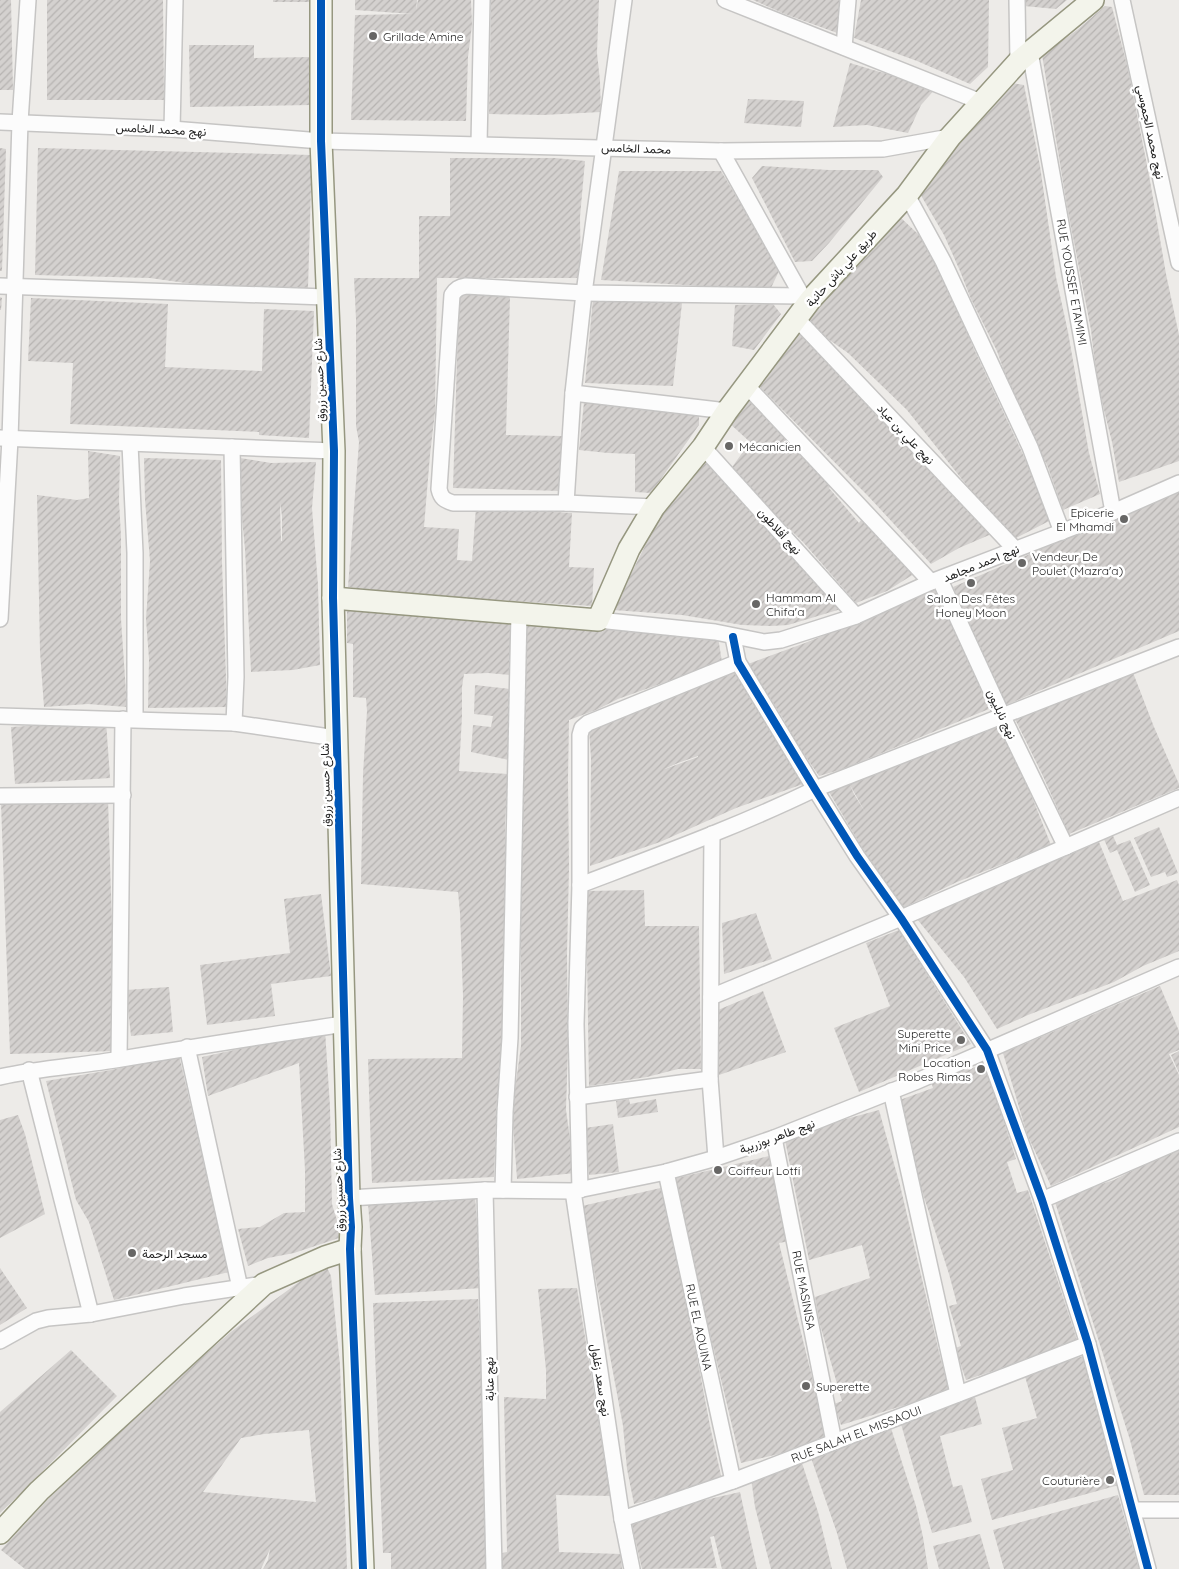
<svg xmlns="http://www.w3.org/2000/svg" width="1179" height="1569" font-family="Quicksand,Vazirmatn,sans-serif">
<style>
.building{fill:url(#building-hatch);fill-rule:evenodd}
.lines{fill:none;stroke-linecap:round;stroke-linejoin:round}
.street-casing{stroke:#c6c5c4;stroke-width:18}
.secondary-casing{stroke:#969780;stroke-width:24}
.street{stroke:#fcfcfc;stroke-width:15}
.secondary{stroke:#f3f4eb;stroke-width:21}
.cycleway-casing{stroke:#fff;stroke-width:11}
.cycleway{stroke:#0057b8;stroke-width:8}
.poi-dot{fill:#676665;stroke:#fff;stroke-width:2}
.labels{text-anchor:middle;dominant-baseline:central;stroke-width:5;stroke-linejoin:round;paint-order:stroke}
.poi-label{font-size:12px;fill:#1f1f1f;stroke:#fff;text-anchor:start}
.street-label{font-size:12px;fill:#1f1f1f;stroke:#fff}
</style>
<defs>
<pattern id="building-hatch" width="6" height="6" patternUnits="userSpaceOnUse" patternTransform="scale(1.25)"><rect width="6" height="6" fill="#d4d1cf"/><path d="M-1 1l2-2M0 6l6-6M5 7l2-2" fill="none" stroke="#b6b3b1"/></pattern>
</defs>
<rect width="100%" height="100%" fill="#edebe8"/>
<g class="building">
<polygon points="0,0 11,0 13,90 0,90"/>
<polygon points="47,0 163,0 164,100 47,100"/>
<rect x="273" y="0" width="36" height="2"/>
<polygon points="355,0 417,0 416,10 418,0 471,0 472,25 468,57 466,121 351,120 355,15 413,14 355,10"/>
<polygon points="491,0 599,0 597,53 600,81 601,112 543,115 489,114"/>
<polygon points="753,0 843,0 840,34 785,14"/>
<polygon points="861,0 989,0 988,67 970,84 917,61 854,38"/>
<polygon points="1024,0 1067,0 1056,9 1024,6"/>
<polygon points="1105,6 1112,7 1128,69 1149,175 1166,274 1179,335 1179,461 1119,482 1112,442 1097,382 1091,330 1067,206 1042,55 1077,30"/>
<polygon points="189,45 254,45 254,58 310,57 311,105 190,107"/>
<polygon points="850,63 880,72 910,78 937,87 921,105 908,133 867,125 833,127"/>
<polygon points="1012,83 1024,85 1040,166 1056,277 1068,332 1089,453 1100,494 1063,510 1047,465 1027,427 1009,385 997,351 971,299 960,271 944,235 919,192 952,147 992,108"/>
<polygon points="748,99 804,101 801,127 744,123"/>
<polygon points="0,148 6,149 2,271 0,271"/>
<polygon points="38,148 312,155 308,288 200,285 150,278 35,275"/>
<polygon points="450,158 555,158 585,161 580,217 581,278 437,278 435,412 430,455 424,527 459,529 457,560 472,561 476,507 572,513 569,567 594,568 592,606 420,595 348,587 359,442 356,426 356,319 354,278 419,278 419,216 450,216"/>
<polygon points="762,166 829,170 878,170 883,177 829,243 812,261 795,262 752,178"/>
<polygon points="619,171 721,171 780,269 770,290 601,280"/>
<polygon points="901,218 932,247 974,349 1053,519 1016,538 976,497 907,410 848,353 828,339 808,321 837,283 877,245"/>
<polygon points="459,294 510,296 506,435 562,436 561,491 453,488"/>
<polygon points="0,297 2,298 1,310 0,310"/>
<polygon points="31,298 168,304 165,367 210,369 262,371 264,309 314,311 309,438 259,435 259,432 70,424 73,363 28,361"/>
<polygon points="593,299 682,303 673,386 585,383"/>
<polygon points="773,304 781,314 754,350 732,346 735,305"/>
<polygon points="800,328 876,407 872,411 994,533 959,548 931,564 869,497 756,383"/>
<polygon points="749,395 769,417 767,420 832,485 829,488 859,523 862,519 882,542 914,574 887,591 856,603 803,542 769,509 743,479 730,470 750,442 728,422"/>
<polygon points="584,402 699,410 699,425 651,493 635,492 635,454 608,453 579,450"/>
<polygon points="88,451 120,456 119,501 121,536 121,619 127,707 88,704 44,707 40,652 37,495 77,500 89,498"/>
<polygon points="144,458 221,460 222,562 227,707 148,708 149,659 146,619 150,561 145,500"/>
<path d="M240,458l31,5 45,-1 -4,46 6,77 2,80 -27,5 -42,2 -6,-123 -5,-51zM280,503l2,13v25h-1z"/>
<polygon points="705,458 841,609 788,625 771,626 742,625 682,615 613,610 651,534 668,505"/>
<polygon points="1179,490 1179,631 1004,706 953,587"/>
<polygon points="939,588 989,709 843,769 819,776 791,735 784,720 748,664 805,643"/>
<polygon points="347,606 511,618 511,675 488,673 464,674 462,687 462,716 459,771 508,774 505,824 507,864 504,947 506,1028 502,1095 497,1096 494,1177 372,1183 368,1059 462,1058 463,996 460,913 458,892 361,884 363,774 367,711 366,698 353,697 353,644 347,643"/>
<polygon points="526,621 639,631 663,635 718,637 722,662 618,699 596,710 569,720 568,779 569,868 567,954 568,1046 566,1110 575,1173 517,1179 512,1111 521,1046 521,778"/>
<polygon points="1132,670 1154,727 1179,784 1179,788 1069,834 1042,774 1014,717"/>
<path d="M736,672l67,112 -67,24 -76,34 -70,24 1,-108 -2,-28 77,-33zM698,756v1l-36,13 16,-7z"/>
<polygon points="475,685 510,689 509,760 471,752 473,725 491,727 493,716 474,714"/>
<polygon points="106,721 110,778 15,784 11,727"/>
<path d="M1002,721l49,124 -94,37 -54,26 -42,-62 -32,-54 20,-10zM850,785l15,27 -11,-18z"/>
<polygon points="108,800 116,1051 10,1054 1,803"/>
<polygon points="1159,827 1178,873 1167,877 1165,872 1151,877 1134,838"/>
<polygon points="1111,831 1117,845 1130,840 1150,885 1135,892 1117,850 1110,853 1102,835"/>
<polygon points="1099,842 1123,901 1177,880 1179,885 1179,951 1143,966 1114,982 1028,1015 997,1029 964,977 917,919"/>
<polygon points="644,890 645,926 699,926 701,1069 678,1069 647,1077 589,1086 586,891"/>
<polygon points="321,894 331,976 271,984 275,1016 207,1025 200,965 290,953 284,899"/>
<polygon points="756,913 772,959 724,974 722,923"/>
<polygon points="899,930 971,1044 859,1092 834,1028 890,1006 866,943"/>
<polygon points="1160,986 1179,1031 1179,1050 1169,1054 1179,1075 1179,1127 1051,1186 1027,1134 1003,1053"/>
<polygon points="169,987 173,1032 131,1036 126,990"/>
<polygon points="763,991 786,1052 719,1075 718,1010"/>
<polygon points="325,1030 330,1107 332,1204 342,1237 294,1253 268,1258 248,1266 238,1229 260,1227 284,1213 305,1212 305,1170 299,1063 208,1096 202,1057"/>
<polygon points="1179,1051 1179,1073 1171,1055"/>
<polygon points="179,1055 229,1272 114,1300 89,1222 76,1200 46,1081 111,1070"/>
<polygon points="985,1064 1016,1159 1007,1162 1017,1193 1028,1190 1078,1343 966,1380 955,1348 961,1346 949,1306 957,1304 949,1274 910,1154 897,1101 933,1088 931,1081"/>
<polygon points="629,1099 630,1104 656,1099 658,1112 618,1118 616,1101"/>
<polygon points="879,1110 900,1185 940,1356 950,1391 841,1425 834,1404 842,1401 819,1321 815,1297 870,1278 862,1245 809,1260 785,1140 820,1126"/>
<polygon points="18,1115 25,1134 45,1214 0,1238 0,1120"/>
<polygon points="613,1124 619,1172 589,1175 585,1128"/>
<polygon points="1179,1146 1179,1495 1144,1495 1130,1440 1054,1199 1114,1180"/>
<polygon points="769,1156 790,1241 779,1243 828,1442 741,1463 673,1179"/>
<polygon points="665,1187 710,1426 722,1480 634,1504 627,1469 623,1426 582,1206"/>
<polygon points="475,1196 482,1288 375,1295 368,1203"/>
<path d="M325,1263l6,13 9,89 7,204h-84l5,-9 2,-11 -9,20h-236l-24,-19 50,-54 118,-110 63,-55zM309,1430l7,72 -113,-10 38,-54 23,-4z"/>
<polygon points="0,1268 27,1308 0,1325"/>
<polygon points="577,1288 611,1496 556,1495 559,1552 621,1554 622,1569 501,1569 502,1553 507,1552 504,1397 546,1399 546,1370 538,1289"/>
<polygon points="478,1299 490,1569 391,1569 391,1553 383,1553 373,1303"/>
<polygon points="71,1350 117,1396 23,1491 0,1513 0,1412"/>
<polygon points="1084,1356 1119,1485 992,1520 981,1479 1013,1470 1002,1428 1037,1418 1024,1373"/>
<polygon points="975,1397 982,1424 940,1436 953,1487 962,1485 972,1522 932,1533 899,1417"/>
<polygon points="890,1425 916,1506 923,1537 928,1569 847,1569 837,1533 810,1455"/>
<polygon points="801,1460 818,1512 832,1569 771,1569 755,1507 751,1478"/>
<polygon points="740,1492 757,1569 722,1569 714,1536 710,1537 717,1568 642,1569 630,1517"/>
<polygon points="1118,1495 1139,1569 1004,1569 993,1530"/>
<polygon points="980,1534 990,1569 939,1569 933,1546"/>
</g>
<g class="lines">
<defs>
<g id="street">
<polyline points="725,0 981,102"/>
<polyline points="1017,0 1018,62"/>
<polyline points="1122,0 1179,263"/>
<polyline points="844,47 848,0"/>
<polyline points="1030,52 1113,512"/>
<polyline points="0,122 172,129 321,141 721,151 883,149 950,137"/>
<polyline points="172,129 175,0"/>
<polyline points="479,144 482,0"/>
<polyline points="721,151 802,296"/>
<polyline points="907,195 943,261 1030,447 1062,532"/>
<polyline points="0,286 326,297"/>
<polyline points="797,319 1015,549"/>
<polyline points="747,386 931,582"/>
<polyline points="573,393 727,411"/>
<polyline points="0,438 334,451"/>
<polyline points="130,444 135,553 135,719"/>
<polyline points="703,447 856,616"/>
<polyline points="566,503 573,393 584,293 624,0"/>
<path d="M654,507l-88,-4h-113c-9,-3 -12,-5 -14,-14l13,-194c4,-6 7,-8 14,-9l118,7 218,3 9,3"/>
<polyline points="940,580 1003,717 1066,847"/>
<polyline points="0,619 10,439 20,122 28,0"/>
<polyline points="598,620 715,632 764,642 781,640 856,616 931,582 1113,512 1179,483"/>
<polyline points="733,637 738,662 815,789 857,856 901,918 987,1050 1042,1200 1088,1344 1148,1569"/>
<polyline points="0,716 234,723 236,677 232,447"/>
<polyline points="234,723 336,738"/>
<polyline points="0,796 123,795"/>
<polyline points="712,834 710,1079 716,1158"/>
<path d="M580,885c79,-30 159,-59 235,-96l364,-142"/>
<polyline points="711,997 901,918 1179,798"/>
<polyline points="187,1047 240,1288"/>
<polyline points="119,1059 123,719"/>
<polyline points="29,1070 91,1314"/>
<path d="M0,1077c40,-9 80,-11 121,-18 74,-12 148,-24 223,-35"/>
<polyline points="891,1091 958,1394"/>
<polyline points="577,1097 710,1079"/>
<polyline points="774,1138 834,1442"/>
<polyline points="666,1172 733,1481"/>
<polyline points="485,1190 494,1569"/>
<polyline points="503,1190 505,1112 510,1038 519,613"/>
<polyline points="580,1190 576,1024 580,885 580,735 582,728 588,723 738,662"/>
<polyline points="573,1191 622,1519 632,1569"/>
<polyline points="349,1198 485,1190 573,1191 666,1172 716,1158 774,1138 915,1082 1179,967"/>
<polyline points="1042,1200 1179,1141"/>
<polyline points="0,1341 36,1321 48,1318 91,1314 184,1296 264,1284"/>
<polyline points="1133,1510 1179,1510"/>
<polyline points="622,1519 733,1481 1088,1344"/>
</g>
<g id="secondary">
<polyline points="321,0 321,141 334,451 333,598 349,1198 351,1227 350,1249 363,1569"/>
<polyline points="333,598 598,620 629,549 654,507 703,447 727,411 811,299 907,195 950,137 1018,62 1093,0"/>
<polyline points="0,1533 39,1491 264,1284 325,1257 350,1249"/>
</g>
</defs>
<use href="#street" class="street-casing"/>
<use href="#secondary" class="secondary-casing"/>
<use href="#street" class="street"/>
<use href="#secondary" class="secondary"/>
<defs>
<g id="cycleway">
<polyline points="321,0 321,141 334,451 333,598 349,1198 351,1227 350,1249 363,1569"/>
<polyline points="733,637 738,662 815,789 857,856 901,918 987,1050 1042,1200 1088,1344 1148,1569"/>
</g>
</defs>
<use href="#cycleway" class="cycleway-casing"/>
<use href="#cycleway" class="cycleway"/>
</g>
<g class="poi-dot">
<circle cx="373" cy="36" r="5"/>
<circle cx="729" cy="446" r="5"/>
<circle cx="1124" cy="519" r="5"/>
<circle cx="1022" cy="563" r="5"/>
<circle cx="971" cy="583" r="5"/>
<circle cx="756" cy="604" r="5"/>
<circle cx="961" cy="1040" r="5"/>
<circle cx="981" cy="1069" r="5"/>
<circle cx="718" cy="1170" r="5"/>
<circle cx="132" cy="1253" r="5"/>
<circle cx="806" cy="1386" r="5"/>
<circle cx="1110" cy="1480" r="5"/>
</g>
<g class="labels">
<g class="poi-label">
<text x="383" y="36">Grillade Amine</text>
<text x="739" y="446">Mécanicien</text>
<text x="1114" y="512" text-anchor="end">Epicerie<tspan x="1114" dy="14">El Mhamdi</tspan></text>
<text x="1032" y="556">Vendeur De<tspan x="1032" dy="14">Poulet (Mazra'a)</tspan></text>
<text x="766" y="597">Hammam Al<tspan x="766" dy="14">Chifa'a</tspan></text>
<text x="971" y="598" text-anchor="middle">Salon Des Fêtes<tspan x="971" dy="14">Honey Moon</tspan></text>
<text x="951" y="1033" text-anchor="end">Superette<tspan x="951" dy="14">Mini Price</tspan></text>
<text x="971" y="1062" text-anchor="end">Location<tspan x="971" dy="14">Robes Rimas</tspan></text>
<text x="728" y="1170">Coiffeur Lotfi</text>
<text x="142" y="1253">مسجد الرحمة</text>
<text x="816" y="1386">Superette</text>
<text x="1100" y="1480" text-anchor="end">Couturière</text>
</g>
<g class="street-label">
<text transform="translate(161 129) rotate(3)">نهج محمد الخامس</text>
<text transform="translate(1151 132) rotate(78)">نهج محمد الجموسي</text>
<text transform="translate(636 148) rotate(2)">محمد الخامس</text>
<text transform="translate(841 268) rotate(-48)">طريق علي باش حانبة</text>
<text transform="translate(1072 282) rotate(80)">RUE YOUSSEF ETAMIMI</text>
<text transform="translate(319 380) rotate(-92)">شارع حسين زروق</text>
<text transform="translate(906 434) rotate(47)">نهج علي بن عياد</text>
<text transform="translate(780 531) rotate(48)">نهج أفلاطون</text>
<text transform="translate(981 563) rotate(-22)">نهج احمد مجاهد</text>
<text transform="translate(1002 714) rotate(65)">نهج نابليون</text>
<text transform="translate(325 785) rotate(-91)">شارع حسين زروق</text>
<text transform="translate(777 1136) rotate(-20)">نهج طاهر بوزريبة</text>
<text transform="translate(338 1190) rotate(-92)">شارع حسين زروق</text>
<text transform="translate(804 1290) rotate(79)">RUE MASINISA</text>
<text transform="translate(699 1327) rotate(78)">RUE EL AOUINA</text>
<text transform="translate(489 1379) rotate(-91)">نهج عنابة</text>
<text transform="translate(601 1380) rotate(81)">نهج سعد زغلول</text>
<text transform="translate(856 1434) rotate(-21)">RUE SALAH EL MISSAOUI</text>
</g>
</g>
</svg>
